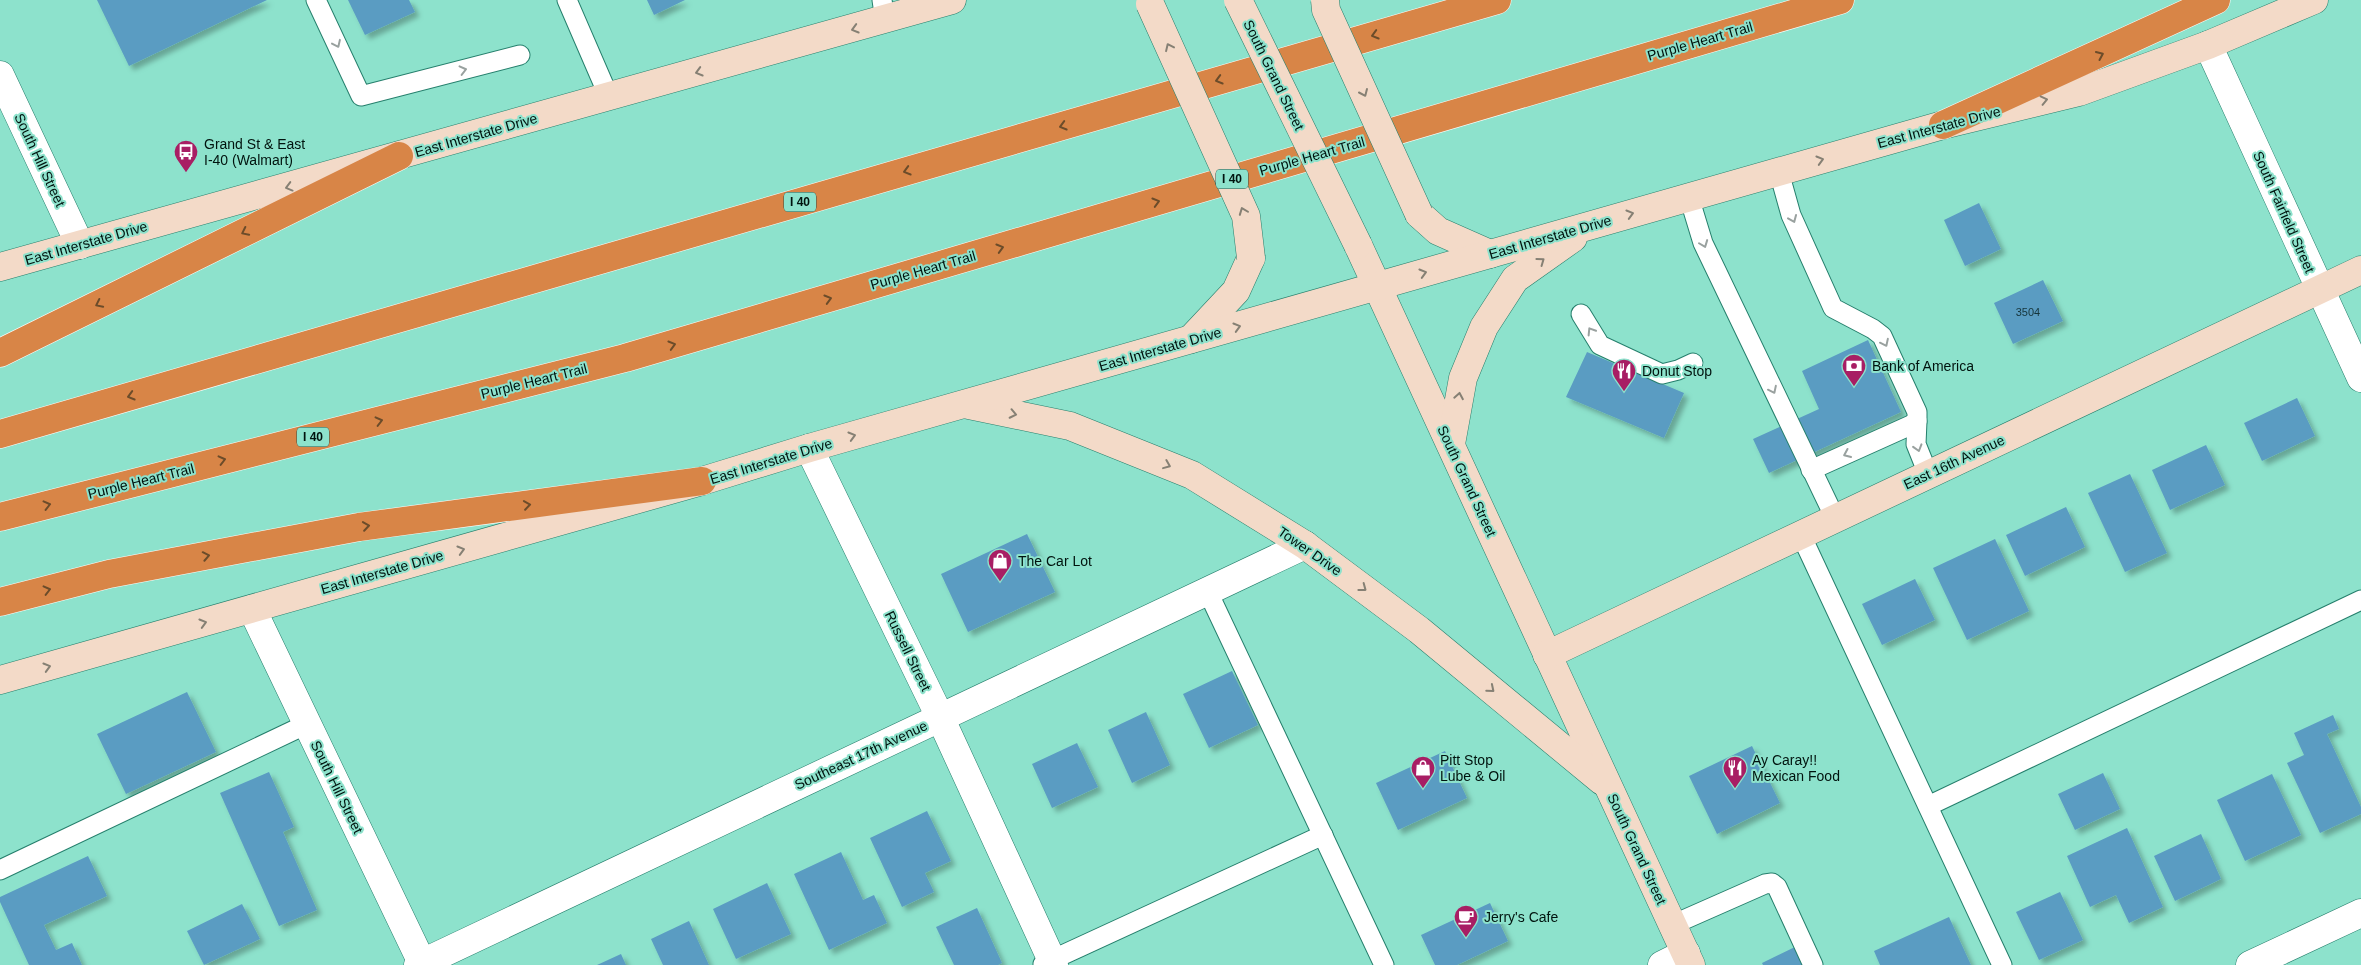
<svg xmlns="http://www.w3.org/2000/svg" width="2361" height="965" font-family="Arial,sans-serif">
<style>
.building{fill:#5a9cc2;filter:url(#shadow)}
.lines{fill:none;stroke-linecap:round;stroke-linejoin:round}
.lane-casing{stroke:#257f6c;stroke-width:21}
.street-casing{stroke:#257f6c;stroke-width:29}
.secondary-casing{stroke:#257f6c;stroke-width:29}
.highway-casing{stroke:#fff;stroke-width:29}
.lane{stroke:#fff;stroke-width:19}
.street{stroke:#fff;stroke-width:28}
.secondary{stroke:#f3dac8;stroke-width:28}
.highway{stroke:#d88547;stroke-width:28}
.secondary-bridge-casing{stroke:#257f6c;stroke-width:29;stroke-linecap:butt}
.secondary-bridge{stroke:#f3dac8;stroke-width:28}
.oneway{stroke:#868074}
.oneway2{stroke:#6c4c2a}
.oneway3{stroke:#99a19f}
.labels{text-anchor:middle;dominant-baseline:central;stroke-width:4;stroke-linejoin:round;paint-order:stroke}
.number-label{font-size:11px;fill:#16353b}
.shield{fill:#8de2cc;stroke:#2a5147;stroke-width:1}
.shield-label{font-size:12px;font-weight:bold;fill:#00130e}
.street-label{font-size:14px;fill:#00130e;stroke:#8de2cc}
.poi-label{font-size:14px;fill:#00130e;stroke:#8de2cc;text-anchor:start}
</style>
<defs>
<filter id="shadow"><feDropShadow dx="4.5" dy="4.5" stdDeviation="2.5" flood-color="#0004"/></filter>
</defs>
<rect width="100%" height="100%" fill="#8de2cc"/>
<g class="building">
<polygon points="97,0 267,0 129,66"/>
<polygon points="348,0 409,0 415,12 365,35"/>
<polygon points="647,0 685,0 654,15"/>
<polygon points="1979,203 2001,249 1965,266 1944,220"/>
<polygon points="2043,280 2063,321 2013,344 1994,303"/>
<polygon points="1868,340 1901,412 1769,473 1753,439 1819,409 1802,371"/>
<polygon points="1587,352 1684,393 1664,438 1566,397"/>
<polygon points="2297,398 2315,436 2262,461 2244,423"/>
<polygon points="2206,445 2225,485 2170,510 2152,470"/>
<polygon points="2130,474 2167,553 2125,572 2088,493"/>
<polygon points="2066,507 2085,547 2025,576 2006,535"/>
<polygon points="1027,534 1055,592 968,632 941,574"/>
<polygon points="1995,539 2029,611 1967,640 1933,568"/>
<polygon points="1915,579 1935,620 1882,645 1862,604"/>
<polygon points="1232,671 1258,725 1209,748 1183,694"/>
<polygon points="187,692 216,752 126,794 97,734"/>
<polygon points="1146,712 1170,765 1132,783 1108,730"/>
<polygon points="2333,715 2339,729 2327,734 2361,807 2361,814 2320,833 2287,763 2304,755 2294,733"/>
<polygon points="1077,743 1098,787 1052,808 1032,764"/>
<polygon points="1752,746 1780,803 1717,834 1689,776"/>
<polygon points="1445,751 1467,798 1398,830 1376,783"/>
<polygon points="269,772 294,827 283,832 317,910 279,926 220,793"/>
<polygon points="2103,773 2120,809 2075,830 2058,794"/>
<polygon points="2272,774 2301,835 2245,861 2217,800"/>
<polygon points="927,811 951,861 925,873 934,892 902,907 870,838"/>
<polygon points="2127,828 2163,907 2129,923 2116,895 2090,907 2067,856"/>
<polygon points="2201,834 2221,879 2175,901 2154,856"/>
<polygon points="841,852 863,900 874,895 887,923 829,950 794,874"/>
<polygon points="88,856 107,896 44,925 56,950 72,943 82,965 29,965 0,902 0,897"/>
<polygon points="767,883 791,934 736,959 713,909"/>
<polygon points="2060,892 2083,940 2039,960 2016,912"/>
<polygon points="1490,903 1508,941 1457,965 1435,965 1421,935"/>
<polygon points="242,904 260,939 204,965 187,931"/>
<polygon points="977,908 1002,963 998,965 954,965 936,927"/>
<polygon points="1949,917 1971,965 1880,965 1874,951"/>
<polygon points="689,921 709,965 663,965 651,939"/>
<polygon points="1797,946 1806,965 1763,965 1762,963"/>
<polygon points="621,954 626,965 597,965"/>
</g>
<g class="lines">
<defs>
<g id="lane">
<polyline points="316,0 361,96 520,55"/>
<polyline points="567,0 609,97"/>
<polyline points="882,0 885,20"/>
<polyline points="1779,172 1791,215 1833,308 1873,329 1882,336 1917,412 1917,421 1911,425 1811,470"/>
<polyline points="1689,197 1703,243 1835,518"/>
<polyline points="1581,314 1600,345 1662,374 1678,370 1693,363"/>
<polyline points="1917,421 1916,444 1928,474"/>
<polyline points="1801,535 2002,965"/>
<polyline points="1208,592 1384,965"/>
<polyline points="1928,806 2361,600"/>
<polyline points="0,870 307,724"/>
<polyline points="1672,925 1765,884 1772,883 1777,887 1813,965"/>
<polyline points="1043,964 1323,835"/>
</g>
<g id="street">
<polyline points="2208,45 2361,378"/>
<polyline points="0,75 80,245"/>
<polyline points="809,448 940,717 1054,965"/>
<polyline points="252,609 423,965"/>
<polyline points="418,965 1305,545"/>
<polyline points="1662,965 1686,953"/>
<polyline points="2250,965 2361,913"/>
</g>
<g id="secondary">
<polyline points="1419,214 1438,231 1490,254"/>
<polyline points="1358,245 1691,965"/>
<polyline points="0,267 952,0"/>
<polyline points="1191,339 1236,291 1251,258"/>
<polyline points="969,405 1070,426 1192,475 1305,545 1419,630 1602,781"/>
<polyline points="1451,444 1463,378 1484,327 1515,279 1573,238"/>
<polyline points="1547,655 2361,270"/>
<polyline points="0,680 702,481 809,448 1943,125 2079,92 2208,45 2314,0"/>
</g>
<g id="highway">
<polyline points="1943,125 2216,0"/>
<polyline points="0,353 399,156"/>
<polyline points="0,434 1497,0"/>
<polyline points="0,517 625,358 1840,0"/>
<polyline points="0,602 109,574 359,527 702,481"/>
</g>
</defs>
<use href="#lane" class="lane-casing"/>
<use href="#street" class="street-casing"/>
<use href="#secondary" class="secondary-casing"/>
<use href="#highway" class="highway-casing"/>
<use href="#lane" class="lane"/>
<use href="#street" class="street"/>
<use href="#secondary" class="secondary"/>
<use href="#highway" class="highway"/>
<defs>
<g id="secondary-bridge">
<polyline points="1238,0 1358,245"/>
<polyline points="1325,0 1326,10 1419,214"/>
<polyline points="1150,4 1246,216 1251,258"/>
</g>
</defs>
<use href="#secondary-bridge" class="secondary-bridge-casing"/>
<use href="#secondary-bridge" class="secondary-bridge"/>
</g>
<defs><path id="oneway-chevron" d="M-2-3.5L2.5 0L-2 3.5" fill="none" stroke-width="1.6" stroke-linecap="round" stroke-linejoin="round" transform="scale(1.25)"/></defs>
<g class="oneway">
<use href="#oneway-chevron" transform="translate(855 29) rotate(164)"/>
<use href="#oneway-chevron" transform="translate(1169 47) rotate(-115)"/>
<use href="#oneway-chevron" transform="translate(699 72) rotate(164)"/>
<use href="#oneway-chevron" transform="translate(1364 93) rotate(66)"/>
<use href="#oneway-chevron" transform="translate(2044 100) rotate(-13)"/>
<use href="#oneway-chevron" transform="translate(1820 160) rotate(-16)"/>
<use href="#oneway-chevron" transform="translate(289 187) rotate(165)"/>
<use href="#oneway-chevron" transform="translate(1243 211) rotate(-111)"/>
<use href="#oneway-chevron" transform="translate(1630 214) rotate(-16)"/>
<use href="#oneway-chevron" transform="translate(1541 261) rotate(-36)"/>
<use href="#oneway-chevron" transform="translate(1423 273) rotate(-16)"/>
<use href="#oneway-chevron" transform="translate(1237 327) rotate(-16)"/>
<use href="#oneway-chevron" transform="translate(1459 396) rotate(-80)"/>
<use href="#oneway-chevron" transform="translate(1013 414) rotate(12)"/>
<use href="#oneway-chevron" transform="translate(852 436) rotate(-16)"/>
<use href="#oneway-chevron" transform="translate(1167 465) rotate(22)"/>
<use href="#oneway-chevron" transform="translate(461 550) rotate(-16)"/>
<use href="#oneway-chevron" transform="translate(1363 588) rotate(37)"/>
<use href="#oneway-chevron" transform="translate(203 623) rotate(-16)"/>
<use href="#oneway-chevron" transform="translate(47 667) rotate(-16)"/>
<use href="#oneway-chevron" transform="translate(1491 689) rotate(40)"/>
</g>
<g class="oneway2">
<use href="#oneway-chevron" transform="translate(1375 35) rotate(164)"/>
<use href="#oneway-chevron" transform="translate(2100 55) rotate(-24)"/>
<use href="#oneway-chevron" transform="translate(1219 80) rotate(164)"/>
<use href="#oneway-chevron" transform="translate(1063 126) rotate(164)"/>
<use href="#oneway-chevron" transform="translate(907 171) rotate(164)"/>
<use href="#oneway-chevron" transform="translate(1156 202) rotate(-16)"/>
<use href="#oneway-chevron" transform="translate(245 232) rotate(154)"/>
<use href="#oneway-chevron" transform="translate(1000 248) rotate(-16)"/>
<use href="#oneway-chevron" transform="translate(828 299) rotate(-16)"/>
<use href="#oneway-chevron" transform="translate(99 304) rotate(154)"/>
<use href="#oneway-chevron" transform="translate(672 345) rotate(-16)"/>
<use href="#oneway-chevron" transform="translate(131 396) rotate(164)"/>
<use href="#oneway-chevron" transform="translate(379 421) rotate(-14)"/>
<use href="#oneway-chevron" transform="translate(222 460) rotate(-14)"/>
<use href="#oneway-chevron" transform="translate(47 505) rotate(-14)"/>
<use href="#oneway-chevron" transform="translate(527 505) rotate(-8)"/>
<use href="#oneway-chevron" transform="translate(366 526) rotate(-8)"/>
<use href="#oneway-chevron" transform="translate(206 556) rotate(-11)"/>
<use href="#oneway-chevron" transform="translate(47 590) rotate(-14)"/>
</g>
<g class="oneway3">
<use href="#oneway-chevron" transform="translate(337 44) rotate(65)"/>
<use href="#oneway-chevron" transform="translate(463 70) rotate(-14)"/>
<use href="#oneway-chevron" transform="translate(1793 219) rotate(67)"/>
<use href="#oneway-chevron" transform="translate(1704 244) rotate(69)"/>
<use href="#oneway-chevron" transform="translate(1591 331) rotate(-122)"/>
<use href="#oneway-chevron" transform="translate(1885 343) rotate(64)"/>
<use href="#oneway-chevron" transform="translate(1773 390) rotate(64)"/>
<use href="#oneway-chevron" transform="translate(1918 448) rotate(73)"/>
<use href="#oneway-chevron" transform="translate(1847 454) rotate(156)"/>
</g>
<defs>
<symbol id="bus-pin" viewBox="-11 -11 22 30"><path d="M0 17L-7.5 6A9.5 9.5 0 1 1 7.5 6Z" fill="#a81e64" stroke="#8de2cc"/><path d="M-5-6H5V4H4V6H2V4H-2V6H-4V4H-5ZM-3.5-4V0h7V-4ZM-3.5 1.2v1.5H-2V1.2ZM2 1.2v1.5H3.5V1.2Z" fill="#fff"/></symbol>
<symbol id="bank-pin" viewBox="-11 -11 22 30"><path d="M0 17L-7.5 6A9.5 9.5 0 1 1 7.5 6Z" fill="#a81e64" stroke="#8de2cc"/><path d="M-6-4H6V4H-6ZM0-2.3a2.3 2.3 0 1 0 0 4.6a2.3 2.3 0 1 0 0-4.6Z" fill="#fff"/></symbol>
<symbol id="restaurant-pin" viewBox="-11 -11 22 30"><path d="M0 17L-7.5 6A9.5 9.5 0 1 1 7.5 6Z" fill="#a81e64" stroke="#8de2cc"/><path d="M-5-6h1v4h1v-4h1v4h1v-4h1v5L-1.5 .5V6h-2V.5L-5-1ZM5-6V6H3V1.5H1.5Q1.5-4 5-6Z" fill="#fff"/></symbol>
<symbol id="shop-pin" viewBox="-11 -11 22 30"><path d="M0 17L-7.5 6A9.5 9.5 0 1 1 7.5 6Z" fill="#a81e64" stroke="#8de2cc"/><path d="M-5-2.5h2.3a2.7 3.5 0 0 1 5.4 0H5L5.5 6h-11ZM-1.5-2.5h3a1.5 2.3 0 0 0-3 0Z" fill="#fff"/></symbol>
<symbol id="cafe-pin" viewBox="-11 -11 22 30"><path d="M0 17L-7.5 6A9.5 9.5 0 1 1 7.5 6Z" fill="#a81e64" stroke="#8de2cc"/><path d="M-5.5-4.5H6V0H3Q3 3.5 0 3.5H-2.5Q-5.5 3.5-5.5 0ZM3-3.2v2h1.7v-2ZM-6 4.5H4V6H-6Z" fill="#fff"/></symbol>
</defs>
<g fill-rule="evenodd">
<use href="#bus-pin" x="172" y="138" width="28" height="38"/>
<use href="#bank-pin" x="1840" y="352" width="28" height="38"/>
<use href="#restaurant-pin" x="1610" y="357" width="28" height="38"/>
<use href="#shop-pin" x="986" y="547" width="28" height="38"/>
<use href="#shop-pin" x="1409" y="754" width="28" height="38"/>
<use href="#restaurant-pin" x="1721" y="754" width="28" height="38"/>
<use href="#cafe-pin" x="1452" y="903" width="28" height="38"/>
</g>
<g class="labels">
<g class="number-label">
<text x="2028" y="312">3504</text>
</g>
<g class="shield">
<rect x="1216" y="169.5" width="32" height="19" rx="4"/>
<rect x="784" y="192.5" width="32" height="19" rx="4"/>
<rect x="297" y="427.5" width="32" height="19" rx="4"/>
</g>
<g class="shield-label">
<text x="1232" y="179">I 40</text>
<text x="800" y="202">I 40</text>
<text x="313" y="437">I 40</text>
</g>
<g class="street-label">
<text transform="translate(1700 41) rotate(-16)">Purple Heart Trail</text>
<text transform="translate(1274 75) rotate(64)">South Grand Street</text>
<text transform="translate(1939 127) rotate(-15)">East Interstate Drive</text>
<text transform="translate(476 135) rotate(-16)">East Interstate Drive</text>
<text transform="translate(1312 156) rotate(-16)">Purple Heart Trail</text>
<text transform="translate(40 160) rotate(65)">South Hill Street</text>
<text transform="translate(2284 212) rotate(66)">South Fairfield Street</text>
<text transform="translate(1550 237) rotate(-16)">East Interstate Drive</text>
<text transform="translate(86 243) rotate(-16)">East Interstate Drive</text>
<text transform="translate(923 270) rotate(-16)">Purple Heart Trail</text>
<text transform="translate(1160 349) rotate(-16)">East Interstate Drive</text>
<text transform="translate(534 381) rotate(-14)">Purple Heart Trail</text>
<text transform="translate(771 461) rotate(-17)">East Interstate Drive</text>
<text transform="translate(1954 462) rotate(-25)">East 16th Avenue</text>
<text transform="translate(141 481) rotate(-14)">Purple Heart Trail</text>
<text transform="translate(1467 481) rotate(65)">South Grand Street</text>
<text transform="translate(1310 551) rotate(35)">Tower Drive</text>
<text transform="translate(382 572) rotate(-16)">East Interstate Drive</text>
<text transform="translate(908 651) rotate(64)">Russell Street</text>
<text transform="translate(861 755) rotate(-25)">Southeast 17th Avenue</text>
<text transform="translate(337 787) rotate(64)">South Hill Street</text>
<text transform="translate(1637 849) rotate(65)">South Grand Street</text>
</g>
<g class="poi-label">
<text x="204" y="144">Grand St &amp; East<tspan x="204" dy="16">I-40 (Walmart)</tspan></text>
<text x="1872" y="366">Bank of America</text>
<text x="1642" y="371">Donut Stop</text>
<text x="1018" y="561">The Car Lot</text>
<text x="1440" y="760">Pitt Stop<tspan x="1440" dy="16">Lube &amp; Oil</tspan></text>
<text x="1752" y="760">Ay Caray!!<tspan x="1752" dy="16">Mexican Food</tspan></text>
<text x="1484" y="917">Jerry's Cafe</text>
</g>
</g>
</svg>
